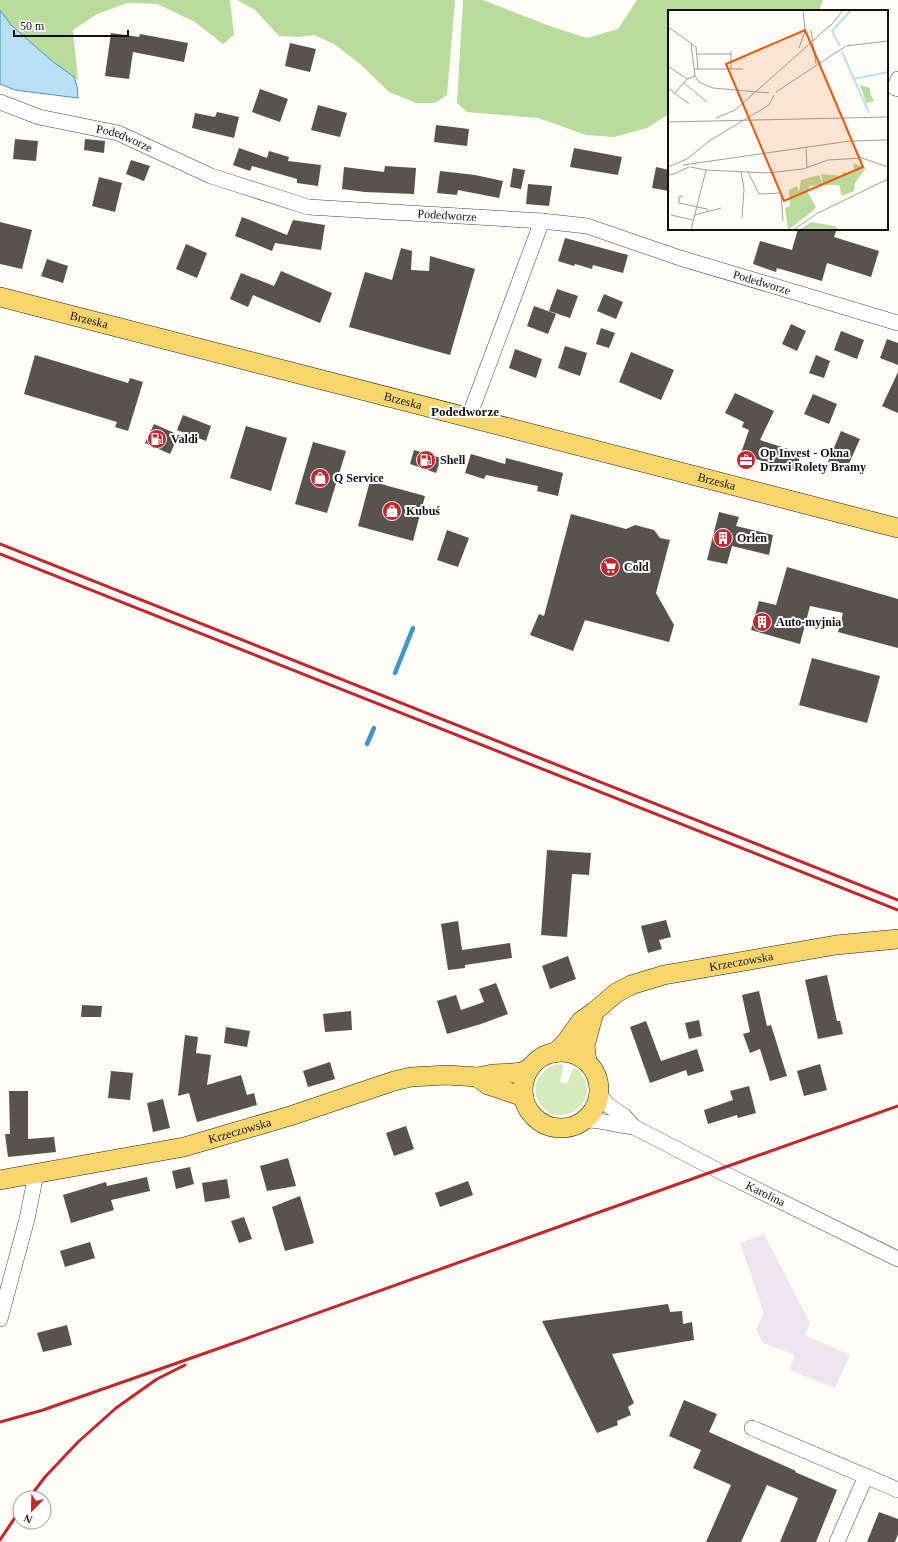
<svg xmlns="http://www.w3.org/2000/svg" width="898" height="1542" font-family="'Times New Roman',serif">
<style>
.industrial{fill:#eee6ef}
.green{fill:#d5ebbd}
.forest{fill:#b9dc9c}
.water{fill:#b9e0f7;stroke:#3f96cf}
.lines{fill:none;stroke-linecap:round;stroke-linejoin:round}
.stream{stroke:#3f96cf;stroke-width:4.5}
.building{fill:#5a524d}
.minor-casing{stroke:#444;stroke-width:16}
.major-casing{stroke:#222;stroke-width:20}
.minor{stroke:#fff;stroke-width:15}
.major{stroke:#f9d66b;stroke-width:19}
.rail{stroke:#c4262e;stroke-width:3}
.labels{text-anchor:middle;dominant-baseline:central;stroke-width:4;stroke-linejoin:round;paint-order:stroke}
.street-label{font-size:12px;fill:#111;stroke:#fff}
.poi-label{font-size:12px;font-weight:bold;fill:#111;stroke:#fff;text-anchor:start}
.neighbourhood-label{font-size:13px;font-weight:bold;fill:#111;stroke:#fff}
.inset-river{fill:none;stroke:#b9e0f7;stroke-width:2}
.inset-road{fill:none;stroke:#a09f9a;stroke-width:1}
.view{fill:#e8590c;fill-opacity:0.15;stroke:#e8590c;stroke-width:2}
.inset-edge{fill:none;stroke:#111;stroke-width:2}
</style>
<rect width="100%" height="100%" fill="#fffdf5"/>
<polygon class="industrial" points="764,1234 810,1323 805,1335 850,1355 835,1388 789,1370 795,1355 763,1343 756,1329 764,1313 740,1243"/>
<path class="green" d="M557,1064l6,1v3l-3,14 7,2 6,-16c5,1 8,5 11,10 15,29 -29,53 -45,24 -10,-17 2,-32 18,-38z"/>
<g class="forest">
<path d="M0,0h230l4,35 -11,9 -28,-22 -38,-18 -29,-1 -31,11 -24,16 5,50c-15,-11 -74,-54 -78,-71 0,-2 0,-6 0,-9z"/>
<polygon points="237,0 455,0 447,95 435,103 416,103 389,92 360,64 334,44 314,35 299,37 279,36 255,10"/>
<polygon points="463,0 483,0 547,25 587,38 618,29 637,0 823,0 819,11 669,11 669,114 647,128 614,137 586,135 538,118 467,112 457,103"/>
</g>
<polygon class="water" points="0,10 11,25 52,61 74,77 77,86 78,98 15,90 0,84"/>
<g class="lines">
<g class="stream">
<polyline points="395,673 413,628"/>
<polyline points="367,744 374,728"/>
</g>
</g>
<g class="building">
<polygon points="111,33 139,37 140,34 188,43 184,62 133,52 129,79 105,76"/>
<polygon points="290,43 316,49 310,72 285,66"/>
<polygon points="260,89 288,99 280,122 252,112"/>
<polygon points="318,105 347,113 340,137 311,130"/>
<polygon points="217,112 239,117 234,138 192,128 195,113 215,117"/>
<polygon points="436,125 469,129 467,146 434,142"/>
<polygon points="15,139 38,141 36,161 13,159"/>
<polygon points="85,139 105,141 104,153 84,150"/>
<polygon points="239,148 267,158 269,151 289,157 288,161 321,165 318,186 297,183 297,179 252,166 250,171 233,165"/>
<polygon points="574,148 622,157 618,175 570,167"/>
<polygon points="131,160 150,166 144,181 126,174"/>
<polygon points="385,166 416,168 414,194 365,192 342,189 344,167 384,172"/>
<polygon points="656,167 669,170 669,191 652,188"/>
<polygon points="513,168 525,170 521,189 510,187"/>
<polygon points="440,171 475,175 503,181 499,198 458,190 457,195 437,193"/>
<polygon points="99,177 122,183 115,212 92,206"/>
<polygon points="528,184 552,186 549,206 526,204"/>
<polygon points="242,217 287,235 293,220 325,225 321,250 275,243 272,251 253,243 235,236"/>
<polygon points="0,222 32,230 22,269 0,264"/>
<polygon points="798,229 837,229 834,237 879,251 871,277 827,263 822,281 777,268 776,272 753,264 760,241 792,250"/>
<polygon points="565,238 628,255 623,273 593,265 592,269 575,264 574,266 558,261"/>
<polygon points="186,244 207,253 197,278 176,269"/>
<polygon points="401,248 412,251 411,270 429,271 430,256 475,269 450,355 349,327 365,272 392,280"/>
<polygon points="47,259 68,266 63,283 41,276"/>
<polygon points="281,271 332,293 320,323 253,295 248,307 230,299 241,273 274,286"/>
<polygon points="557,289 578,296 570,318 549,311"/>
<polygon points="604,294 623,302 616,319 597,311"/>
<polygon points="534,306 556,314 548,334 527,326"/>
<polygon points="791,324 806,331 797,351 782,344"/>
<polygon points="601,328 615,333 609,348 596,344"/>
<polygon points="841,331 864,340 857,359 834,350"/>
<polygon points="887,339 898,343 898,365 880,358"/>
<polygon points="565,346 587,353 580,376 558,368"/>
<polygon points="515,349 542,359 536,378 509,368"/>
<polygon points="631,352 674,370 661,400 619,382"/>
<polygon points="35,355 128,383 130,378 143,382 128,431 115,427 117,422 24,394"/>
<polygon points="816,355 830,361 824,378 809,373"/>
<polygon points="898,372 898,413 882,406"/>
<polygon points="735,393 774,411 760,440 801,453 796,471 756,459 754,464 739,459 749,430 742,427 744,422 725,413"/>
<polygon points="813,394 837,404 829,424 804,414"/>
<polygon points="183,415 211,426 206,441 177,430"/>
<polygon points="154,424 179,435 170,454 145,443"/>
<polygon points="246,426 287,438 271,491 230,478"/>
<polygon points="841,431 860,439 846,470 828,462"/>
<polygon points="313,442 346,451 327,513 295,504"/>
<polygon points="414,450 441,458 436,473 410,464"/>
<polygon points="471,454 505,464 506,458 563,473 558,496 537,491 538,486 486,475 484,479 465,473"/>
<polygon points="370,481 425,496 413,541 358,526"/>
<polygon points="719,512 739,517 736,526 773,535 769,555 732,546 727,564 707,560"/>
<polygon points="571,514 626,529 635,525 654,530 660,538 670,540 656,593 674,625 669,642 585,620 573,651 530,635 539,614 544,616"/>
<polygon points="447,530 469,538 458,567 437,560"/>
<polygon points="787,567 898,599 898,648 838,632 843,613 810,606 800,644 751,630 759,601 776,605"/>
<polygon points="812,658 880,676 867,723 799,705"/>
<polygon points="547,850 591,853 589,875 572,874 567,937 541,935"/>
<polygon points="666,920 671,937 659,940 662,949 648,953 641,926"/>
<polygon points="458,921 462,950 510,943 512,958 465,965 465,968 448,970 441,924"/>
<polygon points="568,956 576,979 550,989 542,966"/>
<polygon points="827,975 837,1021 840,1021 843,1034 818,1039 805,980"/>
<polygon points="496,983 508,1014 481,1024 447,1034 437,1001 456,995 461,1010 484,1002 479,989"/>
<polygon points="759,991 767,1026 771,1025 787,1076 770,1081 760,1049 750,1053 743,1034 750,1032 742,995"/>
<polygon points="82,1005 102,1006 101,1017 81,1017"/>
<polygon points="351,1011 352,1030 325,1032 323,1014"/>
<polygon points="699,1020 702,1036 689,1039 685,1023"/>
<polygon points="646,1021 661,1061 697,1049 704,1071 688,1076 686,1070 650,1083 630,1027"/>
<polygon points="226,1027 250,1031 247,1047 224,1043"/>
<polygon points="185,1035 198,1037 196,1053 211,1055 207,1085 241,1075 247,1095 254,1093 257,1105 197,1122 189,1093 178,1096"/>
<polygon points="330,1062 335,1079 308,1087 303,1071"/>
<polygon points="820,1064 827,1090 804,1096 797,1071"/>
<polygon points="111,1071 133,1073 130,1100 108,1098"/>
<polygon points="749,1086 756,1113 738,1118 737,1115 708,1124 704,1110 733,1100 730,1091"/>
<polygon points="9,1091 28,1091 28,1139 54,1137 56,1152 8,1157 5,1134 10,1134"/>
<polygon points="163,1099 170,1128 153,1132 147,1103"/>
<polygon points="406,1126 414,1149 394,1156 386,1133"/>
<polygon points="288,1158 296,1186 267,1191 260,1166"/>
<polygon points="190,1167 194,1184 176,1189 172,1171"/>
<polygon points="147,1177 150,1191 111,1200 114,1210 71,1223 63,1195 106,1182 107,1186"/>
<polygon points="227,1179 230,1198 205,1202 202,1183"/>
<polygon points="468,1181 473,1195 440,1207 435,1193"/>
<polygon points="300,1196 314,1243 285,1251 272,1207"/>
<polygon points="244,1217 252,1239 239,1243 231,1221"/>
<polygon points="90,1242 95,1258 65,1267 60,1251"/>
<polygon points="668,1304 670,1312 682,1311 683,1324 692,1322 694,1340 612,1354 634,1403 628,1407 631,1415 617,1421 618,1425 597,1433 542,1321"/>
<polygon points="67,1325 72,1345 43,1352 37,1333"/>
<polygon points="684,1400 717,1414 709,1432 796,1471 795,1472 837,1490 816,1542 780,1542 798,1498 767,1485 741,1542 706,1542 731,1485 693,1468 701,1450 669,1436"/>
<polygon points="879,1512 898,1519 898,1534 895,1542 867,1542"/>
</g>
<g class="lines">
<defs>
<g id="minor">
<polyline points="898,79 895,88 898,89"/>
<path id="s1" d="M0,102l39,15 79,16 93,43 97,31 234,14 45,5 93,32 218,65"/>
<polyline points="469,417 542,221"/>
<path id="s2" d="M599,1094l9,11 16,11 10,11 83,43 181,89"/>
<path d="M584,1120c17,-1 33,6 50,7"/>
<polyline points="0,1319 27,1219 36,1174"/>
<polyline points="752,1428 898,1490"/>
<polyline points="837,1542 866,1476"/>
</g>
<g id="major">
<path id="s3" d="M0,297l898,231"/>
<circle cx="561" cy="1090" r="38"/>
<path id="s4" d="M555,1053l11,-11 15,-21 13,-9 22,-19 15,-8 33,-10 172,-30 62,-6"/>
<polyline points="587,1062 585,1046 594,1012"/>
<polyline points="477,1077 488,1085 524,1097"/>
<path id="s5" d="M0,1180l184,-33 106,-31 104,-35 17,-4 36,-2 30,2 16,-3 20,-1 9,-1 8,-4"/>
</g>
</defs>
<use href="#minor" class="minor-casing"/>
<use href="#major" class="major-casing"/>
<use href="#minor" class="minor"/>
<use href="#major" class="major"/>
<g class="rail">
<polyline points="0,544 898,900"/>
<polyline points="0,554 898,910"/>
<polyline points="0,1422 43,1410 217,1349 717,1170 898,1106"/>
<polyline points="29,1498 45,1477 78,1442 116,1408 157,1379 185,1365"/>
<polyline points="0,1540 20,1510"/>
</g>
</g>
<defs>
<symbol id="fuel-disc" viewBox="-11 -11 22 22"><circle r="9.5" fill="#c4262e" stroke="#fff"/><path d="M-5.5-6h7V0h2V4h1.3V-2.5L3-4.5l.8-.8L6-3V5H2.5V1h-1V6h-7ZM-4.2-4.7v3.2H.2V-4.7Z" fill="#fff"/></symbol>
<symbol id="office-disc" viewBox="-11 -11 22 22"><circle r="9.5" fill="#c4262e" stroke="#fff"/><path d="M-6-3h4V-5.5h4V-3h4V5H-6ZM-1-4.5V-3h2v-1.5ZM-6 0V1H6V0Z" fill="#fff"/></symbol>
<symbol id="shop-disc" viewBox="-11 -11 22 22"><circle r="9.5" fill="#c4262e" stroke="#fff"/><path d="M-5-2.5h2.3a2.7 3.5 0 0 1 5.4 0H5L5.5 6h-11ZM-1.5-2.5h3a1.5 2.3 0 0 0-3 0Z" fill="#fff"/></symbol>
<symbol id="building-disc" viewBox="-11 -11 22 22"><circle r="9.5" fill="#c4262e" stroke="#fff"/><path d="M-4-6H4V6H1V3H-1V6H-4ZM-2.5-4.3h1.7v1.8h-1.7ZM.8-4.3h1.7v1.8H.8ZM-2.5-1h1.7V.8h-1.7ZM.8-1h1.7V.8H.8Z" fill="#fff"/></symbol>
<symbol id="supermarket-disc" viewBox="-11 -11 22 22"><circle r="9.5" fill="#c4262e" stroke="#fff"/><path d="M-6-5.5h2.5l.6 2H6L4.5 2H-2.5L-4.4-4H-6ZM-1.5 3.2a1.3 1.3 0 1 0 .1 0ZM3 3.2a1.3 1.3 0 1 0 .1 0Z" fill="#fff"/></symbol>
</defs>
<g fill-rule="evenodd">
<use href="#fuel-disc" x="146" y="428" width="22" height="22"/>
<use href="#fuel-disc" x="415" y="449" width="22" height="22"/>
<use href="#office-disc" x="735" y="449" width="22" height="22"/>
<use href="#shop-disc" x="309" y="467" width="22" height="22"/>
<use href="#shop-disc" x="381" y="500" width="22" height="22"/>
<use href="#building-disc" x="712" y="527" width="22" height="22"/>
<use href="#supermarket-disc" x="599" y="556" width="22" height="22"/>
<use href="#building-disc" x="751" y="611" width="22" height="22"/>
</g>
<g class="labels">
<g class="street-label">
<text stroke="none"><textPath href="#s1" startOffset="130">Podedworze</textPath></text>
<text stroke="none"><textPath href="#s1" startOffset="466">Podedworze</textPath></text>
<text stroke="none"><textPath href="#s1" startOffset="790">Podedworze</textPath></text>
<text stroke="none"><textPath href="#s3" startOffset="92">Brzeska</textPath></text>
<text stroke="none"><textPath href="#s3" startOffset="416">Brzeska</textPath></text>
<text stroke="none"><textPath href="#s3" startOffset="740">Brzeska</textPath></text>
<text stroke="none"><textPath href="#s4" startOffset="216">Krzeczowska</textPath></text>
<text stroke="none"><textPath href="#s5" startOffset="245">Krzeczowska</textPath></text>
<text stroke="none"><textPath href="#s2" startOffset="196">Karolina</textPath></text>
</g>
<g class="poi-label">
<text x="171" y="439">Valdi</text>
<text x="760" y="453">Op Invest - Okna<tspan x="760" dy="14">Drzwi Rolety Bramy</tspan></text>
<text x="440" y="460">Shell</text>
<text x="334" y="478">Q Service</text>
<text x="406" y="511">Kubuś</text>
<text x="737" y="538">Orlen</text>
<text x="624" y="567">Cold</text>
<text x="776" y="622">Auto-myjnia</text>
</g>
<g class="neighbourhood-label">
<text x="465" y="411">Podedworze</text>
</g>
</g>
<g transform="translate(668 10)">
<rect width="220" height="220" fill="#fffdf5"/>
<path d="M192,75l10,3v5l4,8 -8,2zM185,153l13,5 -11,15 -1,8 -12,5 -3,-11h-16l-2,-11 22,2 -1,-4 7,1 5,-3zM151,165l4,10 -13,1 -3,5 9,16 -3,4 -25,19 -3,-22 5,-2 -1,-16 8,-4 2,6 2,-12zM143,212l23,4 6,4h-41z" fill="#b9dc9c"/>
<path class="inset-river" d="M172,36l-8,-15 19,-21M174,42l27,61M186,69l34,-7"/>
<path class="inset-road" d="M0,17l23,16 4,33 4,6 14,6 56,5M143,20l5,34M23,34l5,3 2,22M131,38l6,-17 -2,-21M29,44h34M0,56l19,13 8,-3M26,59h49M63,59v-18M16,73l23,19M0,78l21,16M108,82l70,-46 42,-5M7,83l12,-14M48,108l19,-8 97,-86 11,-14M0,112l220,-5M138,138l1,20M15,155l167,-24 38,-1M0,157l19,-8 22,-18 60,-36 5,-10M22,157l16,3 61,3 36,-4 25,-9 34,-2 26,9M0,162l3,3 18,-8M73,162l3,17 -2,29M80,162l11,22 22,-1 2,28M15,186l-4,1v6l28,6 1,2M3,205l22,5M27,205l26,-7M23,220l15,-60M125,220l25,-17 70,-34"/>
<path class="view" d="M137,20l58,137 -79,34 -58,-137z"/>
<rect width="220" height="220" class="inset-edge"/>
</g>
<g transform="translate(32 1510) rotate(203)"><circle r="19" fill="#ffffff" stroke="#a0a0a0"/>
<path d="M0-3L7 15L0 10L-7 15Z" fill="#c4262e"/>
<text y="-6" font-size="11" font-weight="bold" text-anchor="middle" fill="#111111">N</text>
</g>
<path d="M14 30v6h114v-6" fill="none" stroke="#111111" stroke-width="2"/>
<text x="20" y="30" font-size="12" fill="#111111" stroke="#ffffff" stroke-width="3" paint-order="stroke">50 m</text>
</svg>
